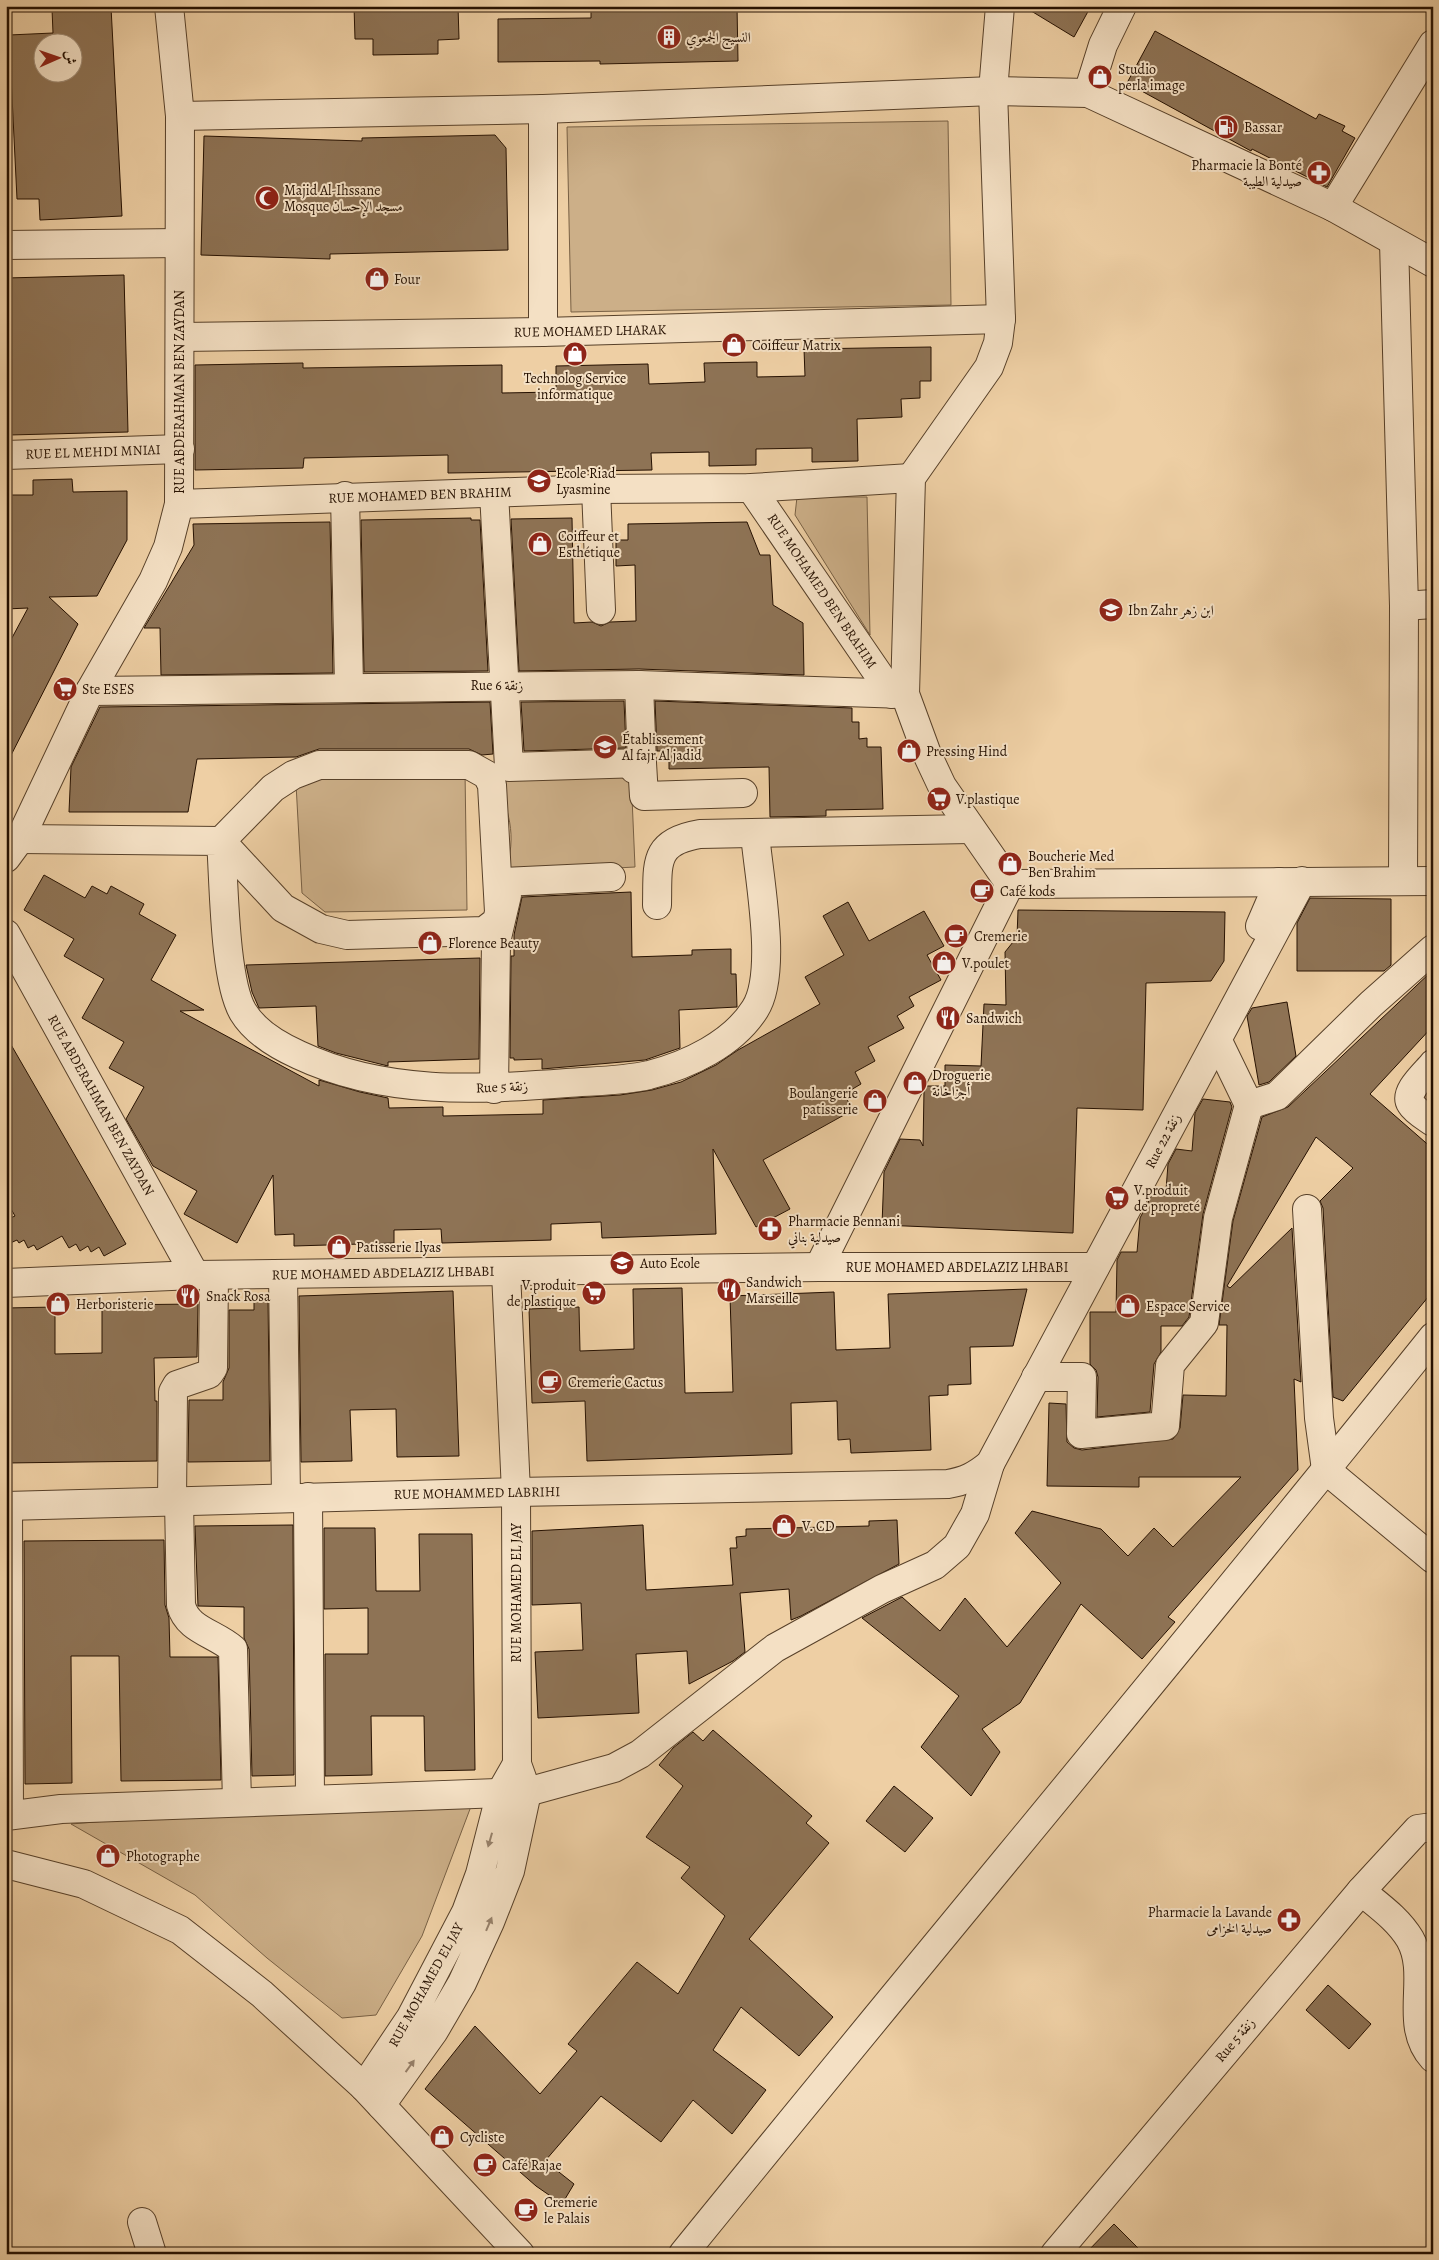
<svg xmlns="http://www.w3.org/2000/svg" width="1439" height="2260" font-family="Alegreya,Amiri,serif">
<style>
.green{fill:#ccaf88;stroke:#786044}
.building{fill:#8e7355;stroke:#251000;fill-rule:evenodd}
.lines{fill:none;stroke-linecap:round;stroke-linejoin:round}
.minor-casing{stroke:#574029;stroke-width:30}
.minor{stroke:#f4e0c4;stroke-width:28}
.oneway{fill:#97826c}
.labels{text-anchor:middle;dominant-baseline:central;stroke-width:4;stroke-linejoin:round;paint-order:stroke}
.poi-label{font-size:14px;fill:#251000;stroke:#f4e0c4;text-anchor:start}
.street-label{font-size:14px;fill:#251000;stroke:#f4e0c4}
</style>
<rect width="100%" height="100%" fill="#eecfa4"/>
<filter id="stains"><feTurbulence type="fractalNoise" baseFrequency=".004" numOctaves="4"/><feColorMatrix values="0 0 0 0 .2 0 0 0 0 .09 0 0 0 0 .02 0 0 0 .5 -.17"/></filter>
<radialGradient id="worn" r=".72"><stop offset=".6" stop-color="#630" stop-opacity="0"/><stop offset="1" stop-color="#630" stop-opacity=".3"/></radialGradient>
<g class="green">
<polygon points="948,121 951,305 571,312 567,127"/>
<polygon points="797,497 867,497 870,635 795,515"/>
<polygon points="465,771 467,910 325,912 302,893 296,784 305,774"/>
<path d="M495,774h136l4,93 -130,7c13,-42 3,-61 -10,-100z"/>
<polygon points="455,1792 470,1809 422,1936 376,2015 342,2018 267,1958 195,1895 71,1824"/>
</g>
<g class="building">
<polygon points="354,6 458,6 459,39 438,40 438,54 373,55 373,39 355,39"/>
<polygon points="591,6 737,6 738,61 600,64 600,61 498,62 498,19 591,18"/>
<polygon points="1023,6 1091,6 1074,37"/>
<path d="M111,7l11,209 -82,4 -1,-21h-22l-8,-164 44,-2 -1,-24zM42,42h30v30h-30z"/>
<polygon points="1155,31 1316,119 1319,114 1345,126 1342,131 1355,138 1327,187 1252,149 1251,151 1127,83"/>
<polygon points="495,135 506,148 508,250 330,254 330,259 201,255 204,136 362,141 362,138"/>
<polygon points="124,275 128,432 9,435 6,278"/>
<polygon points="931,347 931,381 920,381 920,398 901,399 902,417 857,419 858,461 812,462 812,448 756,449 756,465 709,466 709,452 651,453 652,470 448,473 448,455 304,458 303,468 195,470 195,365 303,363 303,368 502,365 502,393 556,392 556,366 648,364 649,384 705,382 704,363 757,362 757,377 805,376 804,349"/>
<polygon points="72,479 73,492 127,491 127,540 97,596 49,597 78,624 6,765 6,649 28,608 6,609 6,495 33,495 33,480"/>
<polygon points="471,518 471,520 480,520 488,671 364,672 361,520"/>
<polygon points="572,518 574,623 592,622 601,626 610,622 636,621 635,565 616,566 616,540 628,540 628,524 747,522 760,555 770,555 773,605 803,623 804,675 639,669 519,671 511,519"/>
<polygon points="330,522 333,673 161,675 160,628 144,628 194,545 193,524"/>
<polygon points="624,701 626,748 524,751 521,702"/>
<polygon points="655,701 852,708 852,722 859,722 859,739 867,738 867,747 881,747 883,809 826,810 826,816 770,817 769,767 669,769 669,751 657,751"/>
<polygon points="490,702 493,754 482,755 469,749 319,749 296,757 197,759 188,812 69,812 71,767 100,707"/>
<polygon points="44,875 85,898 92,886 107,894 111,886 144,904 139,914 176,935 151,980 204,1010 180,1011 319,1086 319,1080 360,1092 388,1098 389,1108 443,1107 443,1116 543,1114 543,1100 620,1095 652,1090 681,1082 716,1065 738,1050 820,1004 805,977 844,955 823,916 848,902 869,941 924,911 944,946 927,955 941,980 909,997 914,1006 897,1016 904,1028 868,1047 875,1061 855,1072 861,1084 844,1094 853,1110 763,1160 790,1209 756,1227 713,1149 716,1234 602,1238 601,1222 551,1224 551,1240 442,1243 441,1229 394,1230 394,1243 294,1246 294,1234 275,1235 273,1175 237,1243 184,1214 197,1191 153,1166 126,1119 144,1087 109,1068 124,1042 82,1018 104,979 64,956 74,939 24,910"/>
<polygon points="631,892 632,957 692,955 692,950 731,949 731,974 736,974 737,1007 679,1010 680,1048 645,1060 542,1069 542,1059 514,1060 514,1058 510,1058 511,956 514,956 514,935 522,897"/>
<polygon points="1310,898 1391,899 1391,965 1384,971 1297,971 1297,923"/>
<polygon points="1018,910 1225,912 1224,961 1211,981 1146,983 1143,1110 1077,1108 1073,1233 882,1225 884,1172 900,1139 920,1140 923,1146 924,1091 927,1086 945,1086 945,1065 981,1066 984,1004 1006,1005 1005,952 1017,937"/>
<polygon points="480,958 479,1059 388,1062 388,1066 336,1053 318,1046 316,1006 259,1008 252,992 246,965"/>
<polygon points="1433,970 1433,1026 1370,1094 1433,1149 1433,1291 1343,1401 1333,1397 1323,1208 1320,1201 1353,1168 1316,1137 1227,1286 1230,1288 1292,1228 1301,1382 1294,1379 1298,1470 1168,1617 1175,1622 1142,1659 1081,1604 1020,1703 982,1729 1000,1752 971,1796 921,1747 959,1696 862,1618 902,1597 940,1631 965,1598 1007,1647 1061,1583 1015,1533 1032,1511 1101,1529 1128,1556 1154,1528 1173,1547 1241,1477 1139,1477 1139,1487 1047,1486 1049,1403 1066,1404 1067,1442 1074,1448 1082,1450 1173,1439 1180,1428 1183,1395 1226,1396 1227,1325 1219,1325 1233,1221 1262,1117 1288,1107"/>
<polygon points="1287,1002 1296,1056 1269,1082 1259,1085 1247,1016 1252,1008"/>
<polygon points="6,1036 126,1244 104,1256 99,1247 91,1252 88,1246 80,1251 76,1244 69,1248 62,1236 37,1250 34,1245 28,1248 24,1240 19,1243 17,1240 6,1245 6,1220 15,1216 6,1200"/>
<polygon points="1203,1099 1230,1102 1232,1107 1203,1214 1189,1317 1182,1326 1161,1326 1161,1352 1154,1364 1150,1412 1097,1417 1098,1377 1096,1370 1090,1364 1090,1312 1116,1312 1117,1260 1121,1252 1137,1252 1140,1218 1155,1189 1166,1190 1168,1164 1176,1149 1192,1151 1195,1113"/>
<polygon points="682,1288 685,1393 733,1392 730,1296 834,1292 836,1350 890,1348 888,1294 1027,1289 1013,1346 970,1347 971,1384 948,1385 948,1395 929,1396 931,1450 851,1453 850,1439 838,1440 837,1401 791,1403 792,1454 587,1461 585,1401 532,1403 529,1309 579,1307 580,1351 634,1349 633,1289"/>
<polygon points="453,1291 459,1456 397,1457 396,1409 350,1410 352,1461 301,1462 299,1296"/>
<polygon points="254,1300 268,1300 270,1461 188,1462 189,1400 223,1400 223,1382 229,1368 229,1310 254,1310"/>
<polygon points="198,1304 197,1357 154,1358 155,1401 157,1401 157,1461 6,1463 6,1308 55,1307 55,1354 102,1353 102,1305"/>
<polygon points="897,1520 899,1564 801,1616 791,1620 789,1589 740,1593 745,1652 733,1661 689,1684 687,1651 636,1654 639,1713 538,1718 535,1652 583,1650 581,1603 532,1605 532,1531 643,1525 646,1590 733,1585 730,1548 737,1548 736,1537 746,1536 746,1529 869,1526 869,1521"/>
<polygon points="293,1525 294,1775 252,1776 249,1649 244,1638 244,1607 198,1606 195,1526"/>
<polygon points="324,1528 375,1528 376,1591 420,1591 419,1534 472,1534 475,1770 425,1771 424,1716 371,1716 372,1775 325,1776 325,1654 368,1654 368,1608 324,1609"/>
<polygon points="164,1540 165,1605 169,1618 170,1657 218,1657 221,1780 121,1781 119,1656 71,1656 72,1783 25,1784 24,1541"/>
<polygon points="713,1730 812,1816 806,1823 829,1843 749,1939 833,2017 799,2056 741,2007 713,2050 766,2090 732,2134 693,2100 661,2142 601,2096 545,2161 574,2184 562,2204 536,2186 425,2089 475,2026 540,2094 577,2051 568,2044 637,1962 678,1994 725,1916 681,1878 690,1867 646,1837 683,1786 659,1765 673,1748 693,1732 703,1741"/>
<polygon points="894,1786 933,1818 905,1852 866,1821"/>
<polygon points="1328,1985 1371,2024 1349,2049 1306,2010"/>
<polygon points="1114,2224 1144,2254 1085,2254"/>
</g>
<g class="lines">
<defs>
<g id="minor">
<polyline points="1000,6 993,91 1001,319 998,343 989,367 911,478 905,694 927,754 942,786 1010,884"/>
<polyline points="1088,93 1103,45 1122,6"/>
<polyline points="543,109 543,332"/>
<polyline points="180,116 543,109 993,91 1088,93 1333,207 1433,263"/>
<polyline points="1333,207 1433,44"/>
<polyline points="1394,242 1404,606 1403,881"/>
<polyline points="6,245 179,243"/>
<polyline points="180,337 543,332 1001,319"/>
<polyline points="6,455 180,449"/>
<polyline points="751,488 892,694"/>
<polyline points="596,489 601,610"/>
<polyline points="494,493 509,767 642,763 644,796 743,793"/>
<polyline points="345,496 349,686"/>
<polyline points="179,504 596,489 751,488 911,478"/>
<polyline points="1404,606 1433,604"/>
<polyline points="90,691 639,685 905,694"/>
<polygon points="319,765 469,765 487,775 492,785 499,912 497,921 484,931 347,935 321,929 283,908 221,841 273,788 293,775"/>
<polyline points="634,769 642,763 639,685"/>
<path d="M20,839l201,2c3,40 3,139 22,171 12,20 36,34 56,43 85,40 178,35 268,28 27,-2 56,-2 82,-8 39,-10 84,-31 106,-66 23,-36 4,-130 0,-175"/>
<polyline points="6,858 20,839 90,691 153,581 168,547 179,504 180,116 169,6"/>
<polyline points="1010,884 1433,881"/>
<path d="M657,905c1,-41 -5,-63 43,-71l271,-5"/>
<polyline points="1260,926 1279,882"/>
<polyline points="6,934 195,1275"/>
<path d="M1433,1064c-7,9 -30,28 -22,40 4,7 15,13 22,18"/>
<polyline points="494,1089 496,942 507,895 505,882 611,877"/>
<polyline points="1249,1105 1277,1096 1371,1004 1433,949"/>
<polyline points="1307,1209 1319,1418 1326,1470 1433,1559"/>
<polyline points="819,1267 1010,884"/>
<polyline points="506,1272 516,1492 517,1764"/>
<polyline points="283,1274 286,1498"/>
<polyline points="6,1283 195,1275 819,1267 1095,1267"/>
<polyline points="1036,1377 1082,1377 1081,1434 1165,1426 1170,1365 1204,1323 1218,1218 1249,1105 1218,1041"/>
<polyline points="308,1497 310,1799"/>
<polyline points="172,1501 173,1392 177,1385 209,1374 213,1368 214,1275"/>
<path d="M179,1501l2,104c6,25 34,28 52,44l4,153"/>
<path d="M6,1506l510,-14 432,-8c17,-3 28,-8 42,-20l312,-583"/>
<polyline points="8,1506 9,1815"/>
<polyline points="6,1816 61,1809 527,1792 614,1768 640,1754 775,1648 882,1589 935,1565 957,1546 975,1514 990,1464"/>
<polyline points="6,1864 84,1884 180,1930 262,1994 364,2087 520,2254"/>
<path d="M1361,1891c18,15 37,28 49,48 21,37 -8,85 23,119"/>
<polyline points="364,2087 411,2017 466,1912 480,1874 501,1792 517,1764 527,1792 510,1871 490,1922 462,1983 434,2031 381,2105"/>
<polyline points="142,2222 152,2254"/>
<path d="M683,2254c249,-307 503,-609 750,-917"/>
<polyline points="1055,2254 1361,1891 1418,1829 1433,1827"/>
</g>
</defs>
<use href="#minor" class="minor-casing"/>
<use href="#minor" class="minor"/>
</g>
<defs><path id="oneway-solid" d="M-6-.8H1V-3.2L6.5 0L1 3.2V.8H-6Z" transform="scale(1.25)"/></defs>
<g class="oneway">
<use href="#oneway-solid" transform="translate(490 1840) rotate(106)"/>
<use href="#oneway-solid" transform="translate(489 1924) rotate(-67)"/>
<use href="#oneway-solid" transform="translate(410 2066) rotate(-54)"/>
</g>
<defs>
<symbol id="building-disc" viewBox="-11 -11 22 22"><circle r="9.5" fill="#8f2418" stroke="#f4e0c4"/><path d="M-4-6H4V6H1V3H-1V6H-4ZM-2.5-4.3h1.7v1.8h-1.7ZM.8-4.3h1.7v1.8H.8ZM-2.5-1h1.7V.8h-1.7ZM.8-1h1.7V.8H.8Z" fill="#fff"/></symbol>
<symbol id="shop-disc" viewBox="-11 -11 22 22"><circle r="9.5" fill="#8f2418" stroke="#f4e0c4"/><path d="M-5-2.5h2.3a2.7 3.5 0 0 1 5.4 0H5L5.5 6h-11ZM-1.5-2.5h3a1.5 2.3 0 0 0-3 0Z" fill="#fff"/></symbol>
<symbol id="fuel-disc" viewBox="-11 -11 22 22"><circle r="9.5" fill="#8f2418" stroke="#f4e0c4"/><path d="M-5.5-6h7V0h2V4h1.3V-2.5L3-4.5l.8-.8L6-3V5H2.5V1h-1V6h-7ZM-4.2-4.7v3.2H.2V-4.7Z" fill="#fff"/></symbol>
<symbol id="pharmacy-disc" viewBox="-11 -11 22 22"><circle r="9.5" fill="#8f2418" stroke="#f4e0c4"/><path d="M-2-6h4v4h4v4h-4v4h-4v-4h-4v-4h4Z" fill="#fff"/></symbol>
<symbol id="mosque-disc" viewBox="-11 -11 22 22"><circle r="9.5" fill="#8f2418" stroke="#f4e0c4"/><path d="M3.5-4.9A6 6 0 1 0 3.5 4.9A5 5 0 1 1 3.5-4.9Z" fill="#fff"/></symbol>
<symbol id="school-disc" viewBox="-11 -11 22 22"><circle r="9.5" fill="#8f2418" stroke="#f4e0c4"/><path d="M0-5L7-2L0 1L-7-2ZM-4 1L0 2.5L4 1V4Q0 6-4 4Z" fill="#fff"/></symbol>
<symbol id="supermarket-disc" viewBox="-11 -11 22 22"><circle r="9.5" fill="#8f2418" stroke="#f4e0c4"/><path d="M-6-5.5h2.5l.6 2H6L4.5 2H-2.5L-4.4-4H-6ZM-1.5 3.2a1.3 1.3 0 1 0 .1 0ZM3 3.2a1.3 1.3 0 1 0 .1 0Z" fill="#fff"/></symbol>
<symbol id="cafe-disc" viewBox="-11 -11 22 22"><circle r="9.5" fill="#8f2418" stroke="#f4e0c4"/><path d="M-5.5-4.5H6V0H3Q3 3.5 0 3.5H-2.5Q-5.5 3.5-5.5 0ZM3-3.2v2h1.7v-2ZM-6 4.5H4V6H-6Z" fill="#fff"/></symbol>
<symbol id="restaurant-disc" viewBox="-11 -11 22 22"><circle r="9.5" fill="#8f2418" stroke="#f4e0c4"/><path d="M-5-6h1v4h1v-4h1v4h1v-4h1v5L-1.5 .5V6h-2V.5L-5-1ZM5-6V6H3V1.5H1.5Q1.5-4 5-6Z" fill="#fff"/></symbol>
</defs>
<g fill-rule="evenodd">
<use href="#building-disc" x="655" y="23" width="28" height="28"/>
<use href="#shop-disc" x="1086" y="63" width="28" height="28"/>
<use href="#fuel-disc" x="1212" y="113" width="28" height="28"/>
<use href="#pharmacy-disc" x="1305" y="159" width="28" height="28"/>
<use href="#mosque-disc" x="253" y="184" width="28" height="28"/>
<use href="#shop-disc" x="363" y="265" width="28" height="28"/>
<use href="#shop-disc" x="720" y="331" width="28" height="28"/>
<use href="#shop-disc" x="561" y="340" width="28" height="28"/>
<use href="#school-disc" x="525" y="467" width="28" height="28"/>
<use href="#shop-disc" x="526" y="530" width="28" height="28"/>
<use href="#school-disc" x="1097" y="596" width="28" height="28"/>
<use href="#supermarket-disc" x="51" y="675" width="28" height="28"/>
<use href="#school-disc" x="591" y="733" width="28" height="28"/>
<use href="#shop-disc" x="895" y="737" width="28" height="28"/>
<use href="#supermarket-disc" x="925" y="785" width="28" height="28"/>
<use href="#shop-disc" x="996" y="850" width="28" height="28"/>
<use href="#cafe-disc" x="968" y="877" width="28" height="28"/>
<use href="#cafe-disc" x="942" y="922" width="28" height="28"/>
<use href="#shop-disc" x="416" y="929" width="28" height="28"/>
<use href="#shop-disc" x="930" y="949" width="28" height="28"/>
<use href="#restaurant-disc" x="934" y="1004" width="28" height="28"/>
<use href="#shop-disc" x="901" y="1069" width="28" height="28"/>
<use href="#shop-disc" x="861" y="1087" width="28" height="28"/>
<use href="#supermarket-disc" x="1103" y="1184" width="28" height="28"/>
<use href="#pharmacy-disc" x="756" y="1215" width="28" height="28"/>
<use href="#shop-disc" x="325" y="1233" width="28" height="28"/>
<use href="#school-disc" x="608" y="1249" width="28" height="28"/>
<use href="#restaurant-disc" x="715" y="1276" width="28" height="28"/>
<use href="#supermarket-disc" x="580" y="1279" width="28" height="28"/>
<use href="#restaurant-disc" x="174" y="1282" width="28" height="28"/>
<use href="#shop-disc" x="44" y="1290" width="28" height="28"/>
<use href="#shop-disc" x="1114" y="1292" width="28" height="28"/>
<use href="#cafe-disc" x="536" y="1368" width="28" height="28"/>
<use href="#shop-disc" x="770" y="1512" width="28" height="28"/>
<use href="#shop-disc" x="94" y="1842" width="28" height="28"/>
<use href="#pharmacy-disc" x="1275" y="1906" width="28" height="28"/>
<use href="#shop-disc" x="428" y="2123" width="28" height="28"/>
<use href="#cafe-disc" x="471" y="2151" width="28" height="28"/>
<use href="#cafe-disc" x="512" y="2196" width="28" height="28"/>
</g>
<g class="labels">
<g class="poi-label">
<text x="686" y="37">النسيج الجمعوي</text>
<text x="1118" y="69">Studio<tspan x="1118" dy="16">perla image</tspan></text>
<text x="1244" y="127">Bassar</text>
<text x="1302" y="165" text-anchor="end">Pharmacie la Bonté<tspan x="1302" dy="16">صيدلية الطيبة</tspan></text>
<text x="284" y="190">Majid Al-Ihssane<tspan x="284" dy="16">Mosque مسجد الإحسان</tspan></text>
<text x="394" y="279">Four</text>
<text x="752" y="345">Coiffeur Matrix</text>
<text x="575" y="378" text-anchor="middle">Technolog Service<tspan x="575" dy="16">informatique</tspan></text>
<text x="556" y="473">Ecole Riad<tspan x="556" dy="16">Lyasmine</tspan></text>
<text x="558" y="536">Coiffeur et<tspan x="558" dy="16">Esthétique</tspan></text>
<text x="1128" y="610">Ibn Zahr ابن زهر</text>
<text x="82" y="689">Ste ESES</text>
<text x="622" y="739">Établissement<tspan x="622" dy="16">Al fajr Al jadid</tspan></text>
<text x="926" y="751">Pressing Hind</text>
<text x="956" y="799">V.plastique</text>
<text x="1028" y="856">Boucherie Med<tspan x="1028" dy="16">Ben Brahim</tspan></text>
<text x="1000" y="891">Café kods</text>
<text x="974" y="936">Cremerie</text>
<text x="448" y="943">Florence Beauty</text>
<text x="962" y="963">V.poulet</text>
<text x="966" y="1018">Sandwich</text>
<text x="932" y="1075">Droguerie<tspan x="932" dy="16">أجزاخانة</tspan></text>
<text x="858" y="1093" text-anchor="end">Boulangerie<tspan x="858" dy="16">patisserie</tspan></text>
<text x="1134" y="1190">V.produit<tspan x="1134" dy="16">de propreté</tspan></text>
<text x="788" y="1221">Pharmacie Bennani<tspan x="788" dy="16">صيدلية بناني</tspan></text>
<text x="356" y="1247">Patisserie Ilyas</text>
<text x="640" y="1263">Auto Ecole</text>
<text x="746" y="1282">Sandwich<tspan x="746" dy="16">Marseille</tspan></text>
<text x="576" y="1285" text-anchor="end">V.produit<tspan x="576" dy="16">de plastique</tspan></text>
<text x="206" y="1296">Snack Rosa</text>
<text x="76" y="1304">Herboristerie</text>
<text x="1146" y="1306">Espace Service</text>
<text x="568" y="1382">Cremerie Cactus</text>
<text x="802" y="1526">V. CD</text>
<text x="126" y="1856">Photographe</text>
<text x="1272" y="1912" text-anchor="end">Pharmacie la Lavande<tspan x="1272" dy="16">صيدلية الخزامى</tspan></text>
<text x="460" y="2137">Cycliste</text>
<text x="502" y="2165">Café Rajae</text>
<text x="544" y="2202">Cremerie<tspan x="544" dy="16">le Palais</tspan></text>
</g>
<g class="street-label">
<text transform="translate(590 331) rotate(-1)">RUE MOHAMED LHARAK</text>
<text transform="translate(179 392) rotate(-90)">RUE ABDERAHMAN BEN ZAYDAN</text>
<text transform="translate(93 452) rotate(-2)">RUE EL MEHDI MNIAI</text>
<text transform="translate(420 495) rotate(-2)">RUE MOHAMED BEN BRAHIM</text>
<text transform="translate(822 591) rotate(56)">RUE MOHAMED BEN BRAHIM</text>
<text x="497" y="685">Rue 6 زنقة</text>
<text transform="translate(502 1087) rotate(-2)">Rue 5 زنقة</text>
<text transform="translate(101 1105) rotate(61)">RUE ABDERAHMAN BEN ZAYDAN</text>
<text transform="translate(1163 1141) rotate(-62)">Rue 22 زنقة</text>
<text x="957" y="1267">RUE MOHAMED ABDELAZIZ LHBABI</text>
<text transform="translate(383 1273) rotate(-1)">RUE MOHAMED ABDELAZIZ LHBABI</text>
<text transform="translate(477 1493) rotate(-1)">RUE MOHAMMED LABRIHI</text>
<text transform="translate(516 1593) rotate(-90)">RUE MOHAMED EL JAY</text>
<text transform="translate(426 1985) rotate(-61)">RUE MOHAMED EL JAY</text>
<text transform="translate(1235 2040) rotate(-50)">Rue 5 زنقة</text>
</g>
</g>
<rect width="1439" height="2260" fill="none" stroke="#eecfa4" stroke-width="25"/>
<rect x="8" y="8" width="1424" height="2245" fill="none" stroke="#251000" stroke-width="2.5"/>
<rect x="12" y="12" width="1414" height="2235" fill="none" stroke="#251000"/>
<g transform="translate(58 58) rotate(88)"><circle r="24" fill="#f4e0c4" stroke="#a18d76"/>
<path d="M0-4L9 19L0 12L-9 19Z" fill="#8f2418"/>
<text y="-8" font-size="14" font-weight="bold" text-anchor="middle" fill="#251000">ش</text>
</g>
<rect width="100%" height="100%" filter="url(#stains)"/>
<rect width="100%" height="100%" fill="url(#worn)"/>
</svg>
